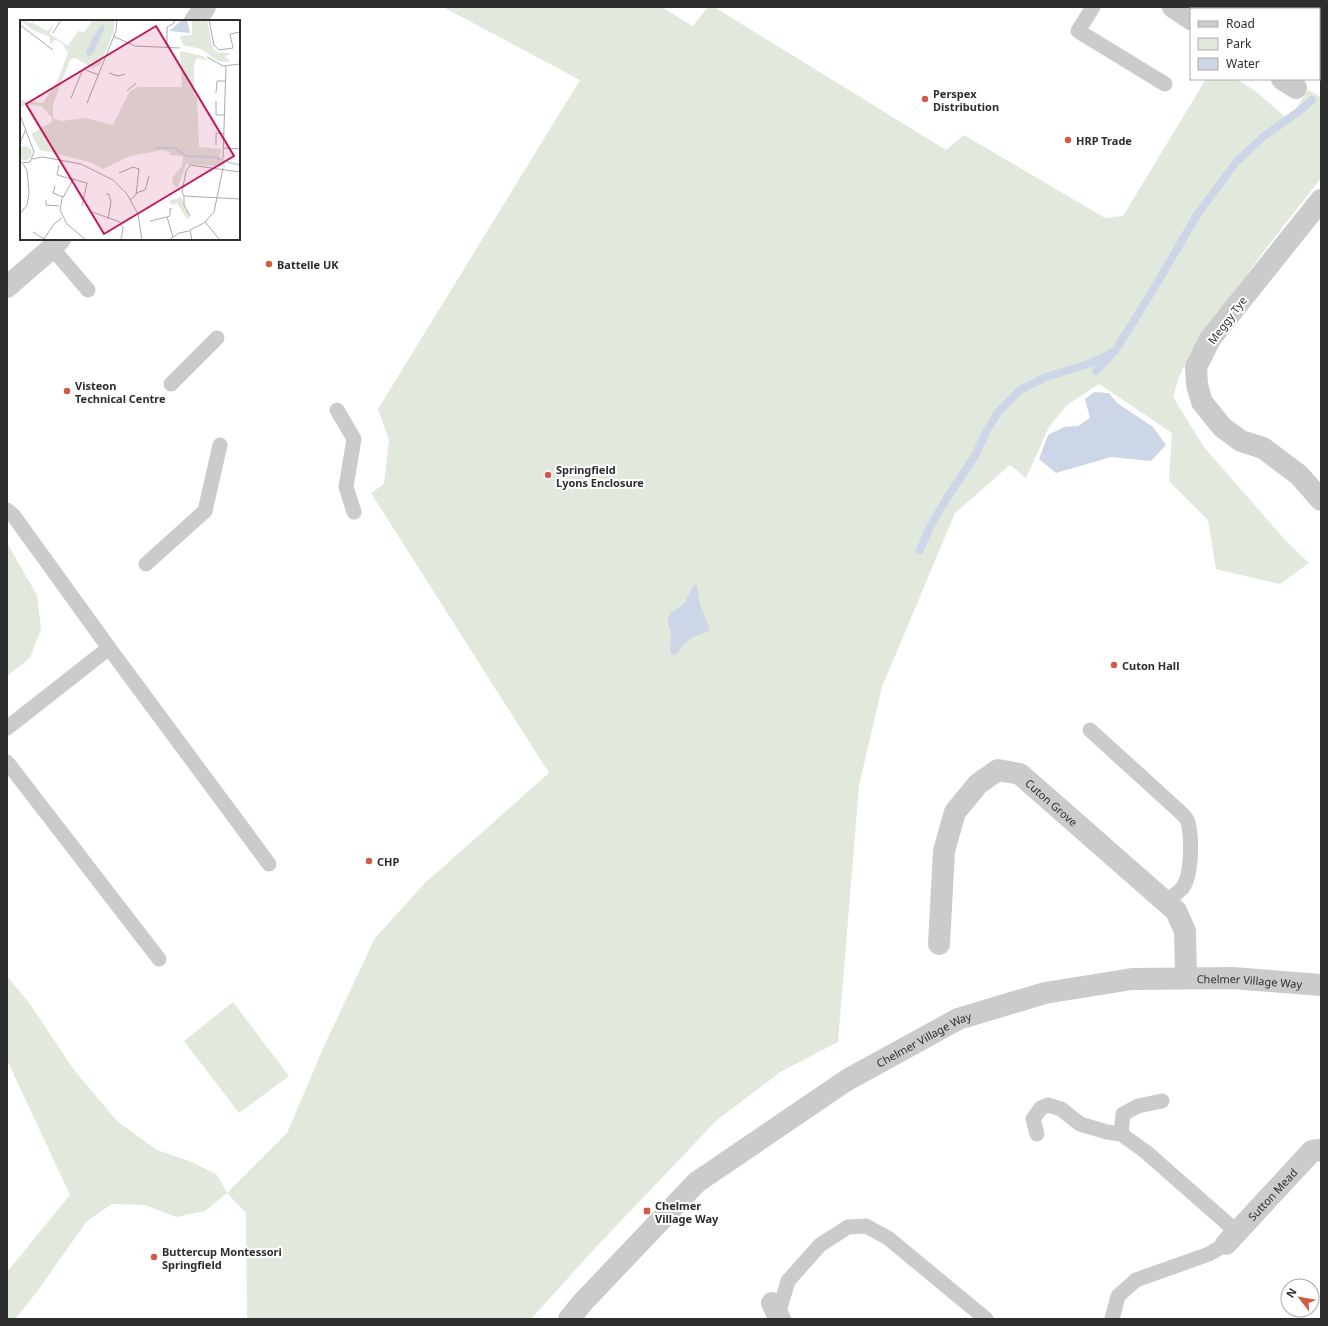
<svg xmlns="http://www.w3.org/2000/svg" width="1328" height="1326" font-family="'Noto Sans',sans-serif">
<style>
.green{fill:#e1e9dd}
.water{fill:#ccd6e7}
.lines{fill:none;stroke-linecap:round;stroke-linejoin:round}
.stream{stroke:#ccd6e7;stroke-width:8}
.service{stroke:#cbcbcb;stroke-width:15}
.minor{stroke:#cbcbcb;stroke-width:22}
.tertiary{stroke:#cbcbcb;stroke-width:22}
.poi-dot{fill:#cf5c46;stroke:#fff;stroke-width:1.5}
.labels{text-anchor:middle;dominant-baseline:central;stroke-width:4;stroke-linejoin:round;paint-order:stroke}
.poi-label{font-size:11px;font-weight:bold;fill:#2e2e2e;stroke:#fff;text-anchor:start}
.street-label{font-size:11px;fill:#2e2e2e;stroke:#fff}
.inset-river{fill:none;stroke:#ccd6e7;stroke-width:2}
.inset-road{fill:none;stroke:#ababab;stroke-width:1}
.view{fill:#c2185b;fill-opacity:0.15;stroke:#c2185b;stroke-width:2}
.inset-edge{fill:none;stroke:#2e2e2e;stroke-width:2}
</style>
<rect width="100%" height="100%" fill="#fff"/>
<g class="green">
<polygon points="443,7 661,7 693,26 708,7 714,7 946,150 964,135 1105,218 1123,216 1206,79 1237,79 1255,91 1289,120 1308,90 1321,97 1321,178 1264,251 1192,351 1179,377 1173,397 1204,447 1285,540 1309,563 1280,584 1216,569 1208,520 1169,481 1172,433 1099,384 1067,405 1049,427 1026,478 1010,465 955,513 882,687 859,786 838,1042 782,1071 717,1120 597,1246 531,1319 247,1319 246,1213 227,1193 205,1211 176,1217 145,1205 112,1204 87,1221 36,1293 15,1319 7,1319 7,1272 70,1195 7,1060 7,976 30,1004 74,1070 118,1122 157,1150 194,1163 217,1175 227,1193 287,1133 325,1044 375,938 425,883 549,773 371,493 384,484 389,440 378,409 580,80"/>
<polygon points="7,543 37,595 41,629 30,658 7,676"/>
<polygon points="233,1002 289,1076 239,1113 184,1041"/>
</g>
<g class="water">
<polygon points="1094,392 1109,393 1117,403 1153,427 1166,445 1151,461 1111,457 1056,473 1039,459 1048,435 1064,427 1078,426 1090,418 1085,399"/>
<path d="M694,585l3,1 3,19 10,24 -2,3c-9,2 -16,5 -23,11 -4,4 -5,9 -11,12l-4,-2 1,-21 -3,-8v-6l2,-5 9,-5 6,-6z"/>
</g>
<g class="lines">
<g class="stream">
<polyline points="1096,371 1111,355"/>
<polyline points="920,550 931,525 947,498 976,454 986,432 999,411 1020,390 1046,377 1091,363 1115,351 1153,290 1197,215 1236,162 1263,137 1302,109 1312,100"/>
</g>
<g class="service">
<polyline points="1093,7 1078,31 1165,84"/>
<polyline points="1245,9 1246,7"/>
<polyline points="52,248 88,290"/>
<polyline points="171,384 217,338"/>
<polyline points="337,410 354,439 346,487 354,512"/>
<polyline points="7,510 13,515 109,648 269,864"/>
<polyline points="146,564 205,511 220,445"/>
<polyline points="7,728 109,648"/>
<path d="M1090,730l88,80c4,4 9,8 10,12 4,16 4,52 -5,65 -4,6 -12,10 -18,14"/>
<polyline points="7,762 159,959"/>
<polyline points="1037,1134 1033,1119 1041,1108 1048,1105 1061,1109 1080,1124 1107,1132 1121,1134 1146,1152 1237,1232"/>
<polyline points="1121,1134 1123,1114 1138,1106 1162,1101"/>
<polyline points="774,1317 778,1315 788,1281 820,1245 848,1227 866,1226 888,1238 986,1319"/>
<polyline points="1112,1319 1118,1296 1136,1280 1209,1254 1226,1244"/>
</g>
<g class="minor">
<polyline points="1173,7 1191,19"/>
<polyline points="195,21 205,7"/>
<polyline points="1282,79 1296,88"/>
<polyline points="1321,200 1210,339 1196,367 1197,385 1202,402 1222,427 1241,441 1263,448 1299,475 1321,500"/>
<polyline points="7,287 52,248 60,239"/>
<path id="s1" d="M939,944l5,-93 11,-39 23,-28 20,-14 22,4 156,137 9,20 1,47"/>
<path id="s2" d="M1226,1244l86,-93 9,-1"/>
<polyline points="772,1303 780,1319"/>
</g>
<path class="tertiary" id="s3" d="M569,1319l14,-17 114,-120 150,-102 111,-61 87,-26 87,-14 101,-1 88,7"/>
</g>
<g class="poi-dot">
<circle cx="925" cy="99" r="4"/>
<circle cx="1068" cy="140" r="4"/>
<circle cx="269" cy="264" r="4"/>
<circle cx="67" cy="391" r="4"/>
<circle cx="548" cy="475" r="4"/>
<circle cx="1114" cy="665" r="4"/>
<circle cx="369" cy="861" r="4"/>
<rect x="643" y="1207" width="8" height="8" rx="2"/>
<circle cx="154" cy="1257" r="4"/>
</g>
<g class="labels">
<g class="poi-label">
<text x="933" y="93">Perspex<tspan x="933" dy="13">Distribution</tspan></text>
<text x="1076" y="140">HRP Trade</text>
<text x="277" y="264">Battelle UK</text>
<text x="75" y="385">Visteon<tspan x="75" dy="13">Technical Centre</tspan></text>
<text x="556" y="469">Springfield<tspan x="556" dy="13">Lyons Enclosure</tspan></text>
<text x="1122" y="665">Cuton Hall</text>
<text x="377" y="861">CHP</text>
<text x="655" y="1205">Chelmer<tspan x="655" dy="13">Village Way</tspan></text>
<text x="162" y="1251">Buttercup Montessori<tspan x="162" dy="13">Springfield</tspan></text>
</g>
<g class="street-label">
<text transform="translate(1227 320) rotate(-53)">Meggy Tye</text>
<text stroke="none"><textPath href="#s1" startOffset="259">Cuton Grove</textPath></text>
<text stroke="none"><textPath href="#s3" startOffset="792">Chelmer Village Way</textPath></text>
<text stroke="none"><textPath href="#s3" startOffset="456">Chelmer Village Way</textPath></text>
<text stroke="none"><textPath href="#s2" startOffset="68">Sutton Mead</textPath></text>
</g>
</g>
<g transform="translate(20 20)">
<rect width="220" height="220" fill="#fff"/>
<path d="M0,0l11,3 4,-3 -2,3 14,8 6,-6 -3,9 18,12 10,-15 6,1 9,-12h22l-1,11 -14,34 -7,3 -18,-10 -5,2 -17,44v14l9,3 24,-3 27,7 17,-34 8,-4h44l-2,-36 23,5 5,5 -11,-3 -3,7v30l3,1 2,51 22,2 -1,10h4l1,8 -39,-3 -8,23 -4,-1 -2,-8 10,-12 1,-10 -14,-1 1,-3 -8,-2 -32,6 -27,13 -14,-7 -49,-12 -9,-16 21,-12v-4l-10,-12 -17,-1 -5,3v-8l23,3 14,-21 11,-29 -6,-10 -7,-3 -5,4v-7l-17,-7zM172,0h15l6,29 6,4h12l-6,4 6,5 -13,-1 -17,-12 -18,-4 -3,-9 12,-1zM-2 133a7 7 0 1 1 14 0a7 7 0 1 1-14 0ZM161,177l9,21 -3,1 -10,-16 -5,2 -3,-4z" fill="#e1e9dd"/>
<path d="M162,0h5l3,13 -21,-2zM82,4l3,3 -3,7 -10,21 -4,1 -2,-3 8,-17z" fill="#ccd6e7"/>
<path class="inset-river" d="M136,128h18l13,8 26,1 10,3M207,142l13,3"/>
<path class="inset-road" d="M189,0l5,25 5,5 14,-2 -3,-14 10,-2M0,5l33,25M33,13l8,-13M93,16l22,10 45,2M147,27v-20l6,-3 2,-4M187,37l16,9 17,-2M89,53l9,3 7,-2M107,71l9,-8M196,73l1,-12h9M51,78l12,-29 16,6M196,81v14h9M67,83l29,-72 1,-11M0,95l14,37 -4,10 -10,1M0,123l6,-14M196,125v-12l9,1M204,128l16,1M203,138l3,-92M12,139l11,-2 38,7 32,16 14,14 11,20 4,26M39,145l-2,10 30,8 -5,23M220,152l-50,-7 -4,6 -4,21 2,4 56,3M99,153l14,-6 6,2 -3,26 -6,5M54,158l-12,21 -2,11 7,14 19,16M35,166l-2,7 10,4M116,173l9,-3 4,-14M86,174h3l2,8 -3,17M164,176v9l6,11M26,180v5l13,1M152,188l-2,1v7l-3,1 6,20M72,192l28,10 3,6 -2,12M0,194l7,-9 2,-12 -2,-23 -4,-6M130,201l17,-4M185,202l15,18M13,212l11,7 10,-15 8,-6M149,220l10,-7 10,-2M172,220l-2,-10 14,-7 10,-11 9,-44"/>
<path class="view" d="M136,6l78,130 -130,78 -78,-130z"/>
<rect width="220" height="220" class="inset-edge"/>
</g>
<rect width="1328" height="1326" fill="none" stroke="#2e2e2e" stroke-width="16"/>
<rect x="1190" y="8" width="130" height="72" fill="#ffffff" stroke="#ababab"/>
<rect x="1198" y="21" width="20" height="6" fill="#cbcbcb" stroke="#ababab"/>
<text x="1226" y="28" font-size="12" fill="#2e2e2e">Road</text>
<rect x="1198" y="38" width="20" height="12" fill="#e1e9dd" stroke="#ababab"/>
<text x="1226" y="48" font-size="12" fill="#2e2e2e">Park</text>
<rect x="1198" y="58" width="20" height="12" fill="#ccd6e7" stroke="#ababab"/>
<text x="1226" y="68" font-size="12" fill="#2e2e2e">Water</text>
<g transform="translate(1300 1298) rotate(301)"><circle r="19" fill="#ffffff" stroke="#ababab"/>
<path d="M0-3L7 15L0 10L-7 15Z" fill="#cf5c46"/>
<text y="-6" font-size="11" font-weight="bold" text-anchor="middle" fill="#2e2e2e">N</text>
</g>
</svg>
